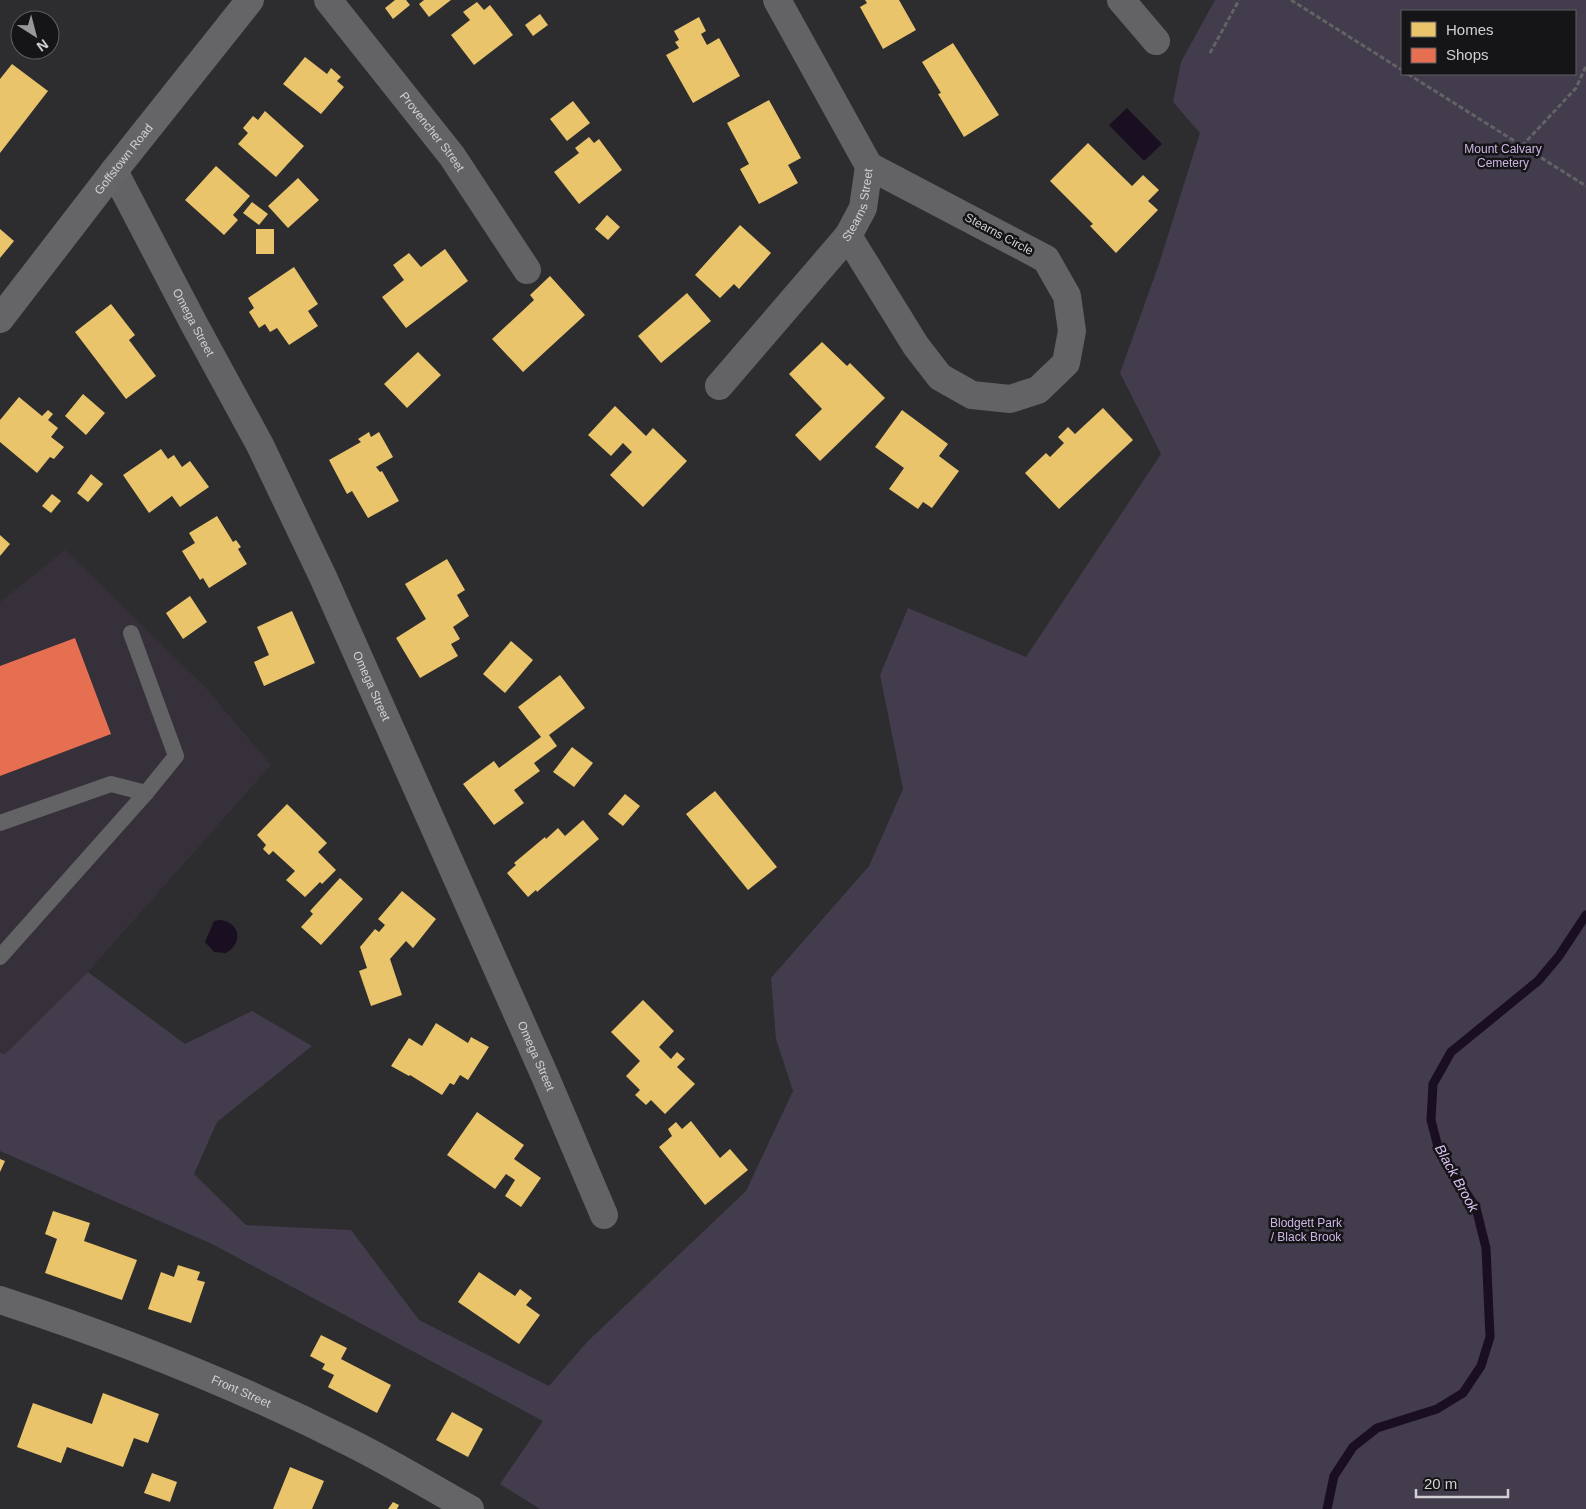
<svg xmlns="http://www.w3.org/2000/svg" width="1586" height="1509" font-family="Arial,sans-serif">
<style>
.built{fill:#36303a}
.green{fill:#433c4c;fill-rule:evenodd}
.water{fill:#190f21}
.homes{fill:#e9c46a}
.shops{fill:#e76f51}
.lines{fill:none;stroke-linecap:round;stroke-linejoin:round}
.stream{stroke:#190f21;stroke-width:9}
.path{stroke:#636264;stroke-width:3;stroke-dasharray:5 2.5;stroke-linecap:butt}
.lane{stroke:#636264;stroke-width:16}
.street{stroke:#636264;stroke-width:28}
.secondary{stroke:#656466;stroke-width:28}
.labels{text-anchor:middle;dominant-baseline:central;stroke-width:5;stroke-linejoin:round;paint-order:stroke}
.street-label{font-size:12px;fill:#d2d0d4;stroke:#151416}
.park-label{font-size:12px;fill:#cdb5e5;stroke:#151416}
.water-label{font-size:14px;font-style:italic;fill:#dbc2f3;stroke:#151416}
</style>
<rect width="100%" height="100%" fill="#2d2c2f"/>
<polygon class="built" points="65,550 206,688 271,765 88,972 5,1054 0,1053 0,602"/>
<path class="green" d="M1215,0h371v1509h-1046l-40,-25 43,-63 -331,-177 -212,-93v-98l5,1 83,-82 97,72 67,-33 60,35 -95,76 -23,52 52,51 105,5 68,90 130,66 38,-44 159,-151 47,-100 -17,-52 -5,-61 98,-112 34,-77 -23,-114 28,-67 118,49 135,-203 -41,-81 39,-109 41,-131 -27,-31 8,-40zM1575,11v63h-173v-63z"/>
<g class="water">
<polygon points="1127,108 1162,144 1144,161 1109,125"/>
<path d="M219,920c22,2 24,23 7,33l-12,-1 -9,-10 9,-21z"/>
</g>
<g class="homes">
<polygon points="395,0 406,0 410,5 393,19 385,8"/>
<polygon points="424,0 451,0 429,17 419,4"/>
<polygon points="865,0 899,0 916,30 883,49 860,7 867,3"/>
<polygon points="477,2 484,10 490,5 513,35 474,65 451,35 470,20 463,12"/>
<polygon points="540,14 548,25 533,36 525,25"/>
<polygon points="699,17 706,31 701,34 707,45 719,38 740,76 693,103 666,55 679,48 675,42 679,40 674,31"/>
<polygon points="953,43 999,115 964,137 938,94 941,93 922,62"/>
<polygon points="305,57 327,74 331,68 341,77 337,81 344,87 321,114 283,84"/>
<polygon points="12,64 48,91 0,153 0,79"/>
<polygon points="769,100 801,158 788,165 798,183 759,204 740,169 749,164 727,123"/>
<polygon points="573,101 590,123 567,141 550,119"/>
<polygon points="265,111 304,146 276,177 238,144 248,133 243,128 253,116 258,120"/>
<polygon points="589,137 594,143 599,139 622,170 579,204 554,172 579,153 575,148"/>
<polygon points="1088,143 1132,186 1143,175 1159,190 1148,201 1158,210 1116,253 1090,226 1093,224 1050,181"/>
<polygon points="216,166 250,196 233,215 238,220 224,235 185,200"/>
<polygon points="298,178 319,200 288,228 268,206"/>
<polygon points="252,202 268,214 259,225 243,213"/>
<polygon points="607,215 620,227 608,240 595,229"/>
<polygon points="740,225 771,253 739,289 734,284 720,298 695,275"/>
<polygon points="0,229 14,241 0,258"/>
<rect x="256" y="229" width="18" height="25"/>
<polygon points="445,249 468,281 406,328 382,297 404,280 393,265 409,253 421,267"/>
<polygon points="294,267 318,304 308,311 318,326 289,345 277,328 270,332 265,324 259,328 249,312 254,308 248,298"/>
<polygon points="550,276 585,315 523,372 492,339 534,300 530,295"/>
<polygon points="687,293 711,321 661,363 638,336"/>
<polygon points="111,304 135,335 129,340 156,376 126,399 75,332"/>
<polygon points="822,342 847,366 850,363 885,398 820,461 795,435 822,409 789,374"/>
<polygon points="418,352 441,375 407,408 384,384"/>
<polygon points="83,394 105,413 86,435 65,416"/>
<polygon points="19,397 42,416 48,410 53,414 48,420 58,428 51,437 64,447 54,459 50,457 37,473 0,442 0,420"/>
<polygon points="615,406 646,436 653,428 687,461 643,507 610,475 632,452 623,443 611,456 588,435"/>
<polygon points="1103,408 1133,440 1059,509 1025,473 1046,453 1050,457 1064,443 1058,437 1068,427 1075,434"/>
<polygon points="902,410 948,444 939,456 959,471 932,508 923,502 918,509 889,489 904,468 875,447"/>
<polygon points="369,432 371,437 379,432 393,457 376,467 380,472 382,471 399,501 368,518 352,491 347,494 329,460 361,442 358,439"/>
<polygon points="161,449 168,459 174,455 182,467 190,461 209,487 180,507 172,496 149,513 123,475"/>
<polygon points="91,474 103,484 88,502 77,493"/>
<polygon points="52,494 61,501 51,513 42,506"/>
<polygon points="217,516 233,542 236,540 241,547 238,549 247,564 209,588 203,578 200,580 182,551 195,543 189,533"/>
<polygon points="0,535 10,544 0,556"/>
<polygon points="447,559 465,590 457,595 469,616 453,627 460,639 451,644 458,656 420,678 396,638 426,619 405,584"/>
<polygon points="190,596 207,622 183,639 166,613"/>
<polygon points="292,611 315,663 264,686 254,662 269,655 257,627"/>
<polygon points="511,641 533,660 505,693 483,674"/>
<polygon points="560,675 585,708 549,735 557,746 534,763 540,771 514,790 524,803 494,825 463,784 494,761 499,768 541,737 518,707"/>
<polygon points="572,747 593,763 574,787 553,772"/>
<polygon points="715,791 777,867 748,890 686,814"/>
<polygon points="625,794 640,806 623,826 608,814"/>
<polygon points="287,804 327,843 318,852 336,870 322,884 320,882 305,897 286,880 295,871 273,851 269,855 263,849 266,845 257,835"/>
<polygon points="583,820 599,839 537,892 536,890 528,897 507,873 516,865 514,863 545,837 546,839 558,828 565,836"/>
<polygon points="340,878 363,899 321,945 301,927 313,914 310,911"/>
<polygon points="402,891 436,919 413,948 406,941 390,959 402,995 371,1006 359,971 367,968 360,947 375,929 379,932 385,925 378,919"/>
<polygon points="643,1000 674,1031 659,1047 671,1059 677,1052 685,1059 677,1067 695,1084 665,1114 651,1100 646,1105 635,1095 640,1090 626,1076 640,1061 611,1032"/>
<polygon points="436,1023 468,1043 471,1037 489,1047 468,1080 460,1075 454,1085 450,1083 442,1095 410,1075 409,1076 391,1066 409,1038 422,1046"/>
<polygon points="477,1112 524,1145 514,1159 541,1178 521,1207 505,1196 515,1180 506,1174 495,1189 447,1155"/>
<polygon points="691,1121 720,1158 730,1149 748,1170 705,1205 659,1147 672,1136 668,1129 676,1122 682,1129"/>
<polygon points="0,1159 5,1161 0,1172"/>
<polygon points="53,1211 90,1223 84,1241 137,1260 122,1300 45,1273 57,1239 45,1234"/>
<polygon points="178,1265 200,1272 197,1280 205,1282 191,1323 148,1309 161,1272 174,1277"/>
<polygon points="479,1272 515,1296 520,1289 532,1298 526,1305 540,1315 519,1344 458,1302"/>
<polygon points="321,1335 347,1348 341,1359 391,1385 377,1413 328,1387 334,1375 322,1369 325,1364 310,1356"/>
<polygon points="103,1393 159,1414 148,1443 134,1438 123,1467 67,1447 61,1463 17,1447 33,1403 92,1424"/>
<polygon points="452,1412 483,1429 468,1457 436,1440"/>
<polygon points="290,1467 324,1481 312,1509 273,1509"/>
<polygon points="152,1473 177,1482 170,1502 144,1493"/>
<polygon points="393,1502 399,1505 397,1509 388,1509"/>
</g>
<polygon class="shops" points="75,638 111,734 0,776 0,666"/>
<g class="lines">
<polyline class="stream" points="1327,1509 1334,1476 1353,1447 1377,1428 1437,1409 1463,1393 1481,1366 1490,1337 1486,1248 1476,1208 1439,1151 1431,1120 1433,1084 1451,1052 1538,981 1559,956 1586,915"/>
<g class="path">
<polyline points="1291,0 1402,70"/>
<polyline points="1210,53 1239,0"/>
<polyline points="1408,74 1586,186"/>
<polyline points="1522,146 1576,88 1586,66"/>
</g>
<g class="lane">
<polyline points="0,823 111,784 146,793"/>
<polyline points="0,957 146,793 176,756 131,633"/>
</g>
<g class="street">
<path id="s1" d="M328,0l124,156 75,114"/>
<polyline points="1121,0 1156,41"/>
<path id="s2" d="M114,171l80,153 66,121 63,132 222,499 59,139"/>
<polyline points="848,236 916,346 940,377 972,395 1010,399 1038,390 1066,363 1072,331 1067,296 1046,259 869,166"/>
<path id="s3" d="M719,386l129,-150 15,-28 6,-42 -92,-166"/>
</g>
<g class="secondary">
<path id="s4" d="M0,319l114,-148 136,-171"/>
<path id="s5" d="M0,1300c120,39 238,86 351,143 40,20 80,44 119,66"/>
</g>
</g>
<g class="labels">
<g class="street-label">
<text stroke="none"><textPath href="#s1" startOffset="168">Provencher Street</textPath></text>
<text stroke="none"><textPath href="#s4" startOffset="202">Goffstown Road</textPath></text>
<text stroke="none"><textPath href="#s3" startOffset="231">Stearns Street</textPath></text>
<text transform="translate(999 234) rotate(28)">Stearns Circle</text>
<text stroke="none"><textPath href="#s2" startOffset="171">Omega Street</textPath></text>
<text stroke="none"><textPath href="#s2" startOffset="576">Omega Street</textPath></text>
<text stroke="none"><textPath href="#s2" startOffset="981">Omega Street</textPath></text>
<text stroke="none"><textPath href="#s5" startOffset="258">Front Street</textPath></text>
</g>
<g class="park-label">
<text x="1503" y="149">Mount Calvary<tspan x="1503" dy="14">Cemetery</tspan></text>
<text x="1306" y="1223">Blodgett Park<tspan x="1306" dy="14">/ Black Brook</tspan></text>
</g>
<g class="water-label">
<text transform="translate(1457 1178) rotate(61)">Black Brook</text>
</g>
</g>
<rect x="1401" y="10" width="175" height="65" fill="#151416" stroke="#615f62"/>
<rect x="1411" y="22" width="25" height="15" fill="#e9c46a" stroke="#615f62"/>
<text x="1446" y="35" font-size="15" fill="#d2d0d4">Homes</text>
<rect x="1411" y="48" width="25" height="15" fill="#e76f51" stroke="#615f62"/>
<text x="1446" y="60" font-size="15" fill="#d2d0d4">Shops</text>
<g transform="translate(35 35) rotate(144)"><circle r="24" fill="#151416" stroke="#615f62"/>
<path d="M0-4L9 19L0 12L-9 19Z" fill="#98979a"/>
<text y="-8" font-size="14" font-weight="bold" text-anchor="middle" fill="#d2d0d4">N</text>
</g>
<path d="M1416 1489v8h92v-8" fill="none" stroke="#d2d0d4" stroke-width="2.5"/>
<text x="1424" y="1489" font-size="15" fill="#d2d0d4" stroke="#151416" stroke-width="4" paint-order="stroke">20 m</text>
</svg>
